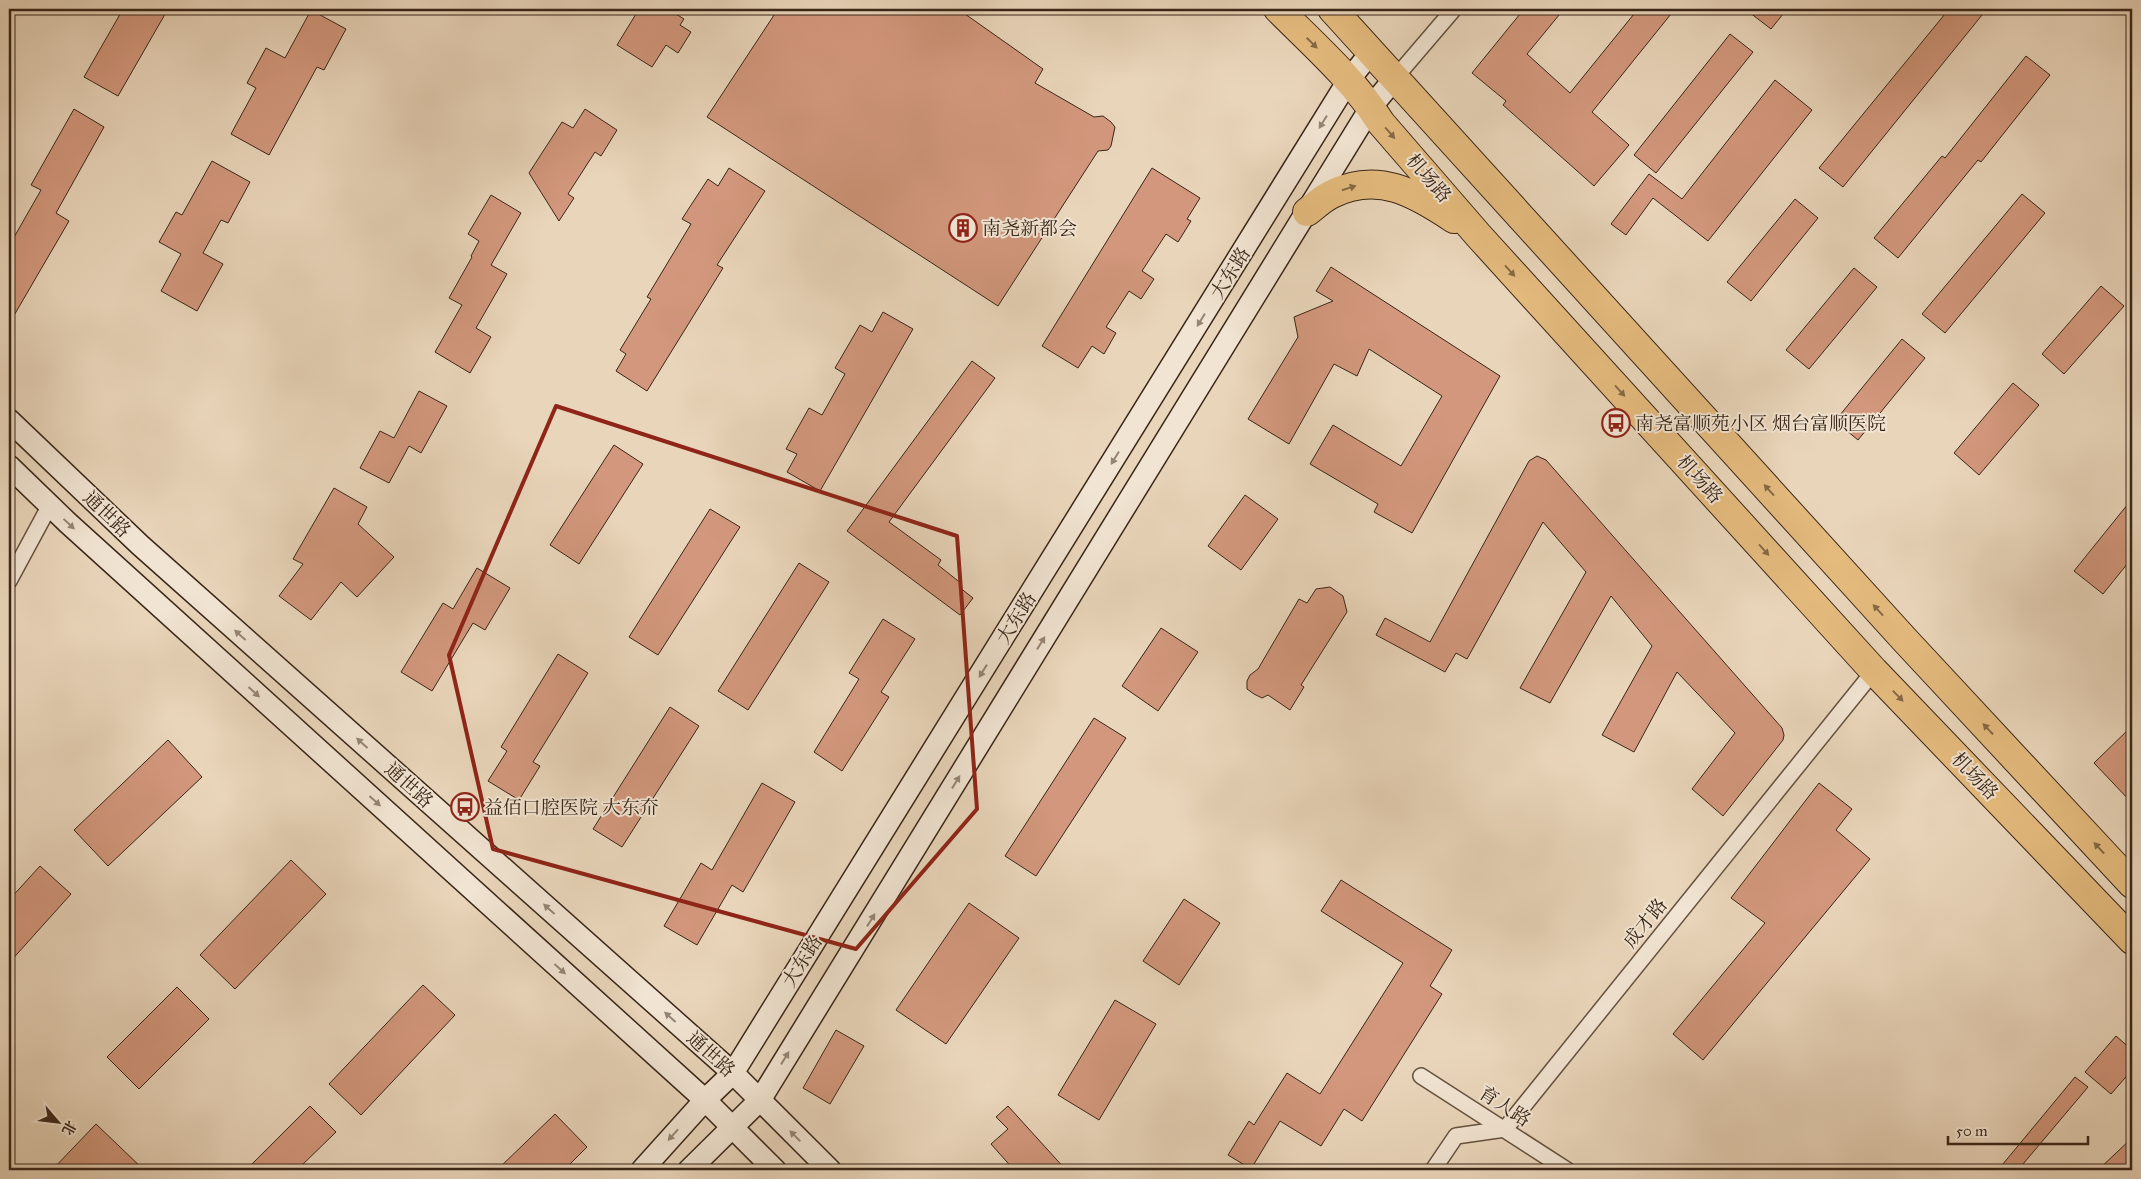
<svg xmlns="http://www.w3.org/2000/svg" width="2141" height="1179" font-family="'IM FELL Great Primer','Noto Serif SC',serif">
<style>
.building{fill:#d2977c;stroke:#392618}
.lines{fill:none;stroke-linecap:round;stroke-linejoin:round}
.street-casing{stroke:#655240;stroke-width:18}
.secondary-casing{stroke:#392618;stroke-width:24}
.highway-casing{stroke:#392618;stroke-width:30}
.street{stroke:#f1e4d2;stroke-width:15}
.secondary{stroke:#f1e4d2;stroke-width:21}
.highway{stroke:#e4ba7d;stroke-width:28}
.oneway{fill:#866945}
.oneway2{fill:#958575}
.marked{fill:none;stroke:#8f2418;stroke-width:4;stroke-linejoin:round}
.labels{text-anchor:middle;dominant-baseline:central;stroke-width:4;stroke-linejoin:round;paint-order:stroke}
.street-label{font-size:19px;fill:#392618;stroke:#f1e4d2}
.poi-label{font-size:19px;fill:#392618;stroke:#f1e4d2;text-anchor:start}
</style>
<rect width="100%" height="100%" fill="#e9d5ba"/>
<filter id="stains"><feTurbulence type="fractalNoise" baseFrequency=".004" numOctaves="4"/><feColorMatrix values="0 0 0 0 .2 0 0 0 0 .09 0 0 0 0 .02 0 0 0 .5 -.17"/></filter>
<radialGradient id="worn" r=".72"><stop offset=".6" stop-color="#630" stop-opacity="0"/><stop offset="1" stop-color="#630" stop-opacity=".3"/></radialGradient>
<g class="building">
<polygon points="123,9 168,9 118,96 84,77"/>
<polygon points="639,9 679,9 676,14 684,19 680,25 691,32 678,53 666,45 652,67 617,45"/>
<polygon points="778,9 958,9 1043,69 1035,83 1094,117 1103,116 1111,122 1115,127 1111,146 1108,150 1098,151 998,306 707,117"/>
<polygon points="1524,9 1564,9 1527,54 1570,93 1638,9 1675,9 1592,112 1629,145 1594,186 1503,105 1506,101 1472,73"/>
<polygon points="1745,9 1787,9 1771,29"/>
<polygon points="1949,9 1974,9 1982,15 1843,187 1819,168"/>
<polygon points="311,10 346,29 324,70 317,67 269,155 231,134 256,88 247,83 266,48 285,58"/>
<polygon points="1730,34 1753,52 1656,173 1634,155"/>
<polygon points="2026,56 2050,75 1981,162 1978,160 1898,258 1874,238 1942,156 1945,158"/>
<polygon points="1775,80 1812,110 1708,241 1653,198 1626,235 1611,224 1649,174 1682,199"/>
<polygon points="74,109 104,127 56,213 69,221 9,324 9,246 41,190 31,185"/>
<polygon points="585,109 617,130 601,156 595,152 568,194 574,198 559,221 529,173 562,122 573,128"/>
<polygon points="212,161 250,182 228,223 221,220 203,253 223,264 197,311 161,291 181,254 159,242 176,212 182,215"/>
<polygon points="729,168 765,191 717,265 723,268 647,391 616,371 626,354 620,350 651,299 647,297 691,224 682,219 708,179 718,186"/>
<polygon points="1152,168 1200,198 1187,219 1191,221 1178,242 1166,234 1142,271 1154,279 1141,299 1129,291 1106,327 1116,333 1104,354 1092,346 1078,368 1042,346"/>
<polygon points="2022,194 2045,213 1945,333 1922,314"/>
<polygon points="491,195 521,213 491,265 507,274 476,328 491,337 470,373 435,352 462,305 449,298 472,257 471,256 479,241 468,234"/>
<polygon points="1795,199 1818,218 1751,301 1727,282"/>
<polygon points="1331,267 1500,376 1412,533 1374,512 1378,504 1310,464 1333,425 1401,466 1442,396 1369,349 1357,376 1334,364 1289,444 1248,419 1298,337 1294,317 1333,301 1316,291"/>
<polygon points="1854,268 1877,287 1809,369 1786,350"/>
<polygon points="2101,286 2124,306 2064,374 2042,354"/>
<polygon points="883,312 913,329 820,491 787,472 797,454 786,449 809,408 822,415 845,374 835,368 860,325 872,332"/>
<polygon points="1902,339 1925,358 1858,440 1835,421"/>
<polygon points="972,361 995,378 889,522 941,560 938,565 962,584 959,587 973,598 960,615 847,531"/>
<polygon points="2013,383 2039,405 1979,475 1954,453"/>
<polygon points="419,391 447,406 421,453 409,446 389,483 360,468 380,431 394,438"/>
<polygon points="614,445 643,464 579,564 550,545"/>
<polygon points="1537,456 1546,460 1782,728 1784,735 1783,740 1723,816 1692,789 1735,733 1677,672 1634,752 1602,735 1652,646 1611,596 1550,703 1520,688 1586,572 1543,522 1467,659 1456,653 1445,672 1376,635 1385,618 1430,642 1529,461"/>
<polygon points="334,488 367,507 358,524 394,557 357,597 341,582 311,620 279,596 303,564 293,559"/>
<polygon points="1245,495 1278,519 1241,570 1208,546"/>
<polygon points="2132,499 2132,558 2103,594 2074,571"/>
<polygon points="710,509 740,527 658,655 629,637"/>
<polygon points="799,563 829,582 748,710 718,691"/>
<polygon points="477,568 510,588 485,630 473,623 432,691 401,672 443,603 453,609"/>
<polygon points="1330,587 1343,596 1347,612 1301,685 1304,687 1290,710 1268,695 1262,698 1254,694 1247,689 1247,681 1250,675 1258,669 1299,599 1307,603 1316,589"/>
<polygon points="883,619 915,639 881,692 889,697 842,771 814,752 859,679 849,673"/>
<polygon points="1161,628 1198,652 1158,711 1122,686"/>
<polygon points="558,654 588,673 533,762 540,766 519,800 488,781 507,751 501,747"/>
<polygon points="670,707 699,726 622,847 593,829"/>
<polygon points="1094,718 1126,738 1036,876 1005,856"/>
<polygon points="2132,726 2132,803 2094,763"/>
<polygon points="168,740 202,777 108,866 74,830"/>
<polygon points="762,783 795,802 743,892 732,885 697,945 664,926 701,863 712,870"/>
<polygon points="1819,783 1852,809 1836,830 1870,859 1703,1060 1673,1034 1765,923 1731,898"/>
<polygon points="291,860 326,894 235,989 200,955"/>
<polygon points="40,866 71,894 9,963 9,900"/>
<polygon points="1341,880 1452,950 1430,986 1442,994 1362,1121 1344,1109 1321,1146 1280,1121 1251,1169 1228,1155 1249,1121 1254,1125 1287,1073 1320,1094 1403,963 1321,911"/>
<polygon points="1184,899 1220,923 1179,985 1143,961"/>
<polygon points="969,903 1019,938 946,1044 896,1010"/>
<polygon points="423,985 455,1015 361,1115 329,1084"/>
<polygon points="177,987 209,1019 139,1089 107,1057"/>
<polygon points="1115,1000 1156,1024 1099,1120 1058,1095"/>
<polygon points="836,1030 864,1046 830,1104 803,1088"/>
<polygon points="2116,1036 2132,1050 2132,1070 2111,1094 2085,1072"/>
<polygon points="2075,1077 2088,1087 2018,1170 1998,1170"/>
<polygon points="310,1106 336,1132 297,1170 246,1170"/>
<polygon points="1008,1106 1066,1170 1014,1170 991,1144 1008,1129 996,1117"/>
<polygon points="555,1114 587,1147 564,1170 497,1170"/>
<polygon points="96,1124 144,1170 52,1170"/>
<polygon points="2132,1138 2132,1170 2098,1170"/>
</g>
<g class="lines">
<defs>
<g id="street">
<polyline points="1395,78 1454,9"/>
<polyline points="9,581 50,505"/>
<polyline points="1421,1076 1567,1170"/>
<polyline points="1433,1170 1456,1136 1505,1129 1874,671"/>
</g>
<g id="secondary">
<polyline points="9,420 140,545 733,1073 830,1170"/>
<polyline points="9,466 68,523 705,1100 775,1170"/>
<polyline points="642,1170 705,1100 733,1073 1348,81 1372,51"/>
<polyline points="689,1170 760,1100 1371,107 1395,78"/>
</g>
<g id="highway">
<path d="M1278,9c36,36 76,71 103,114l97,112 396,436 258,269"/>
<polyline points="1332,9 1904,639 2132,884"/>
<path d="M1307,212c8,-6 16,-14 25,-18 46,-23 83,-1 122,25"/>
</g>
</defs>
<use href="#street" class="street-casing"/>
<use href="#secondary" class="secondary-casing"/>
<use href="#highway" class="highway-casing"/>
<use href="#street" class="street"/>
<use href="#secondary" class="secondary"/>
<use href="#highway" class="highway"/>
</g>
<defs><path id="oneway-solid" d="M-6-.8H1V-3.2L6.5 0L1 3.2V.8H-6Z" transform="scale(1.25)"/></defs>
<g class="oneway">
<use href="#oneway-solid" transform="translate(1312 43) rotate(45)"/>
<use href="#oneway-solid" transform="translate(1390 133) rotate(49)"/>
<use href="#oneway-solid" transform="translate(1349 188) rotate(-18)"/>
<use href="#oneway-solid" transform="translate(1510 271) rotate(48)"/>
<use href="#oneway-solid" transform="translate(1620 391) rotate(48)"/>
<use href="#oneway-solid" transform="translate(1769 490) rotate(-132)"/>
<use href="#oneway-solid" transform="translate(1764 550) rotate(48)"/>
<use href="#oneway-solid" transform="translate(1878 610) rotate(-132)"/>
<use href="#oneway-solid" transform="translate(1898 696) rotate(46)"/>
<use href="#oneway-solid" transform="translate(1988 729) rotate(-133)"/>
<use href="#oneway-solid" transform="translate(2099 848) rotate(-133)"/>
</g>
<g class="oneway2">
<use href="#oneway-solid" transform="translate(1323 122) rotate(122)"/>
<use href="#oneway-solid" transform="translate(1201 320) rotate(122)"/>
<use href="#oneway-solid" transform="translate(1115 458) rotate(122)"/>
<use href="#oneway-solid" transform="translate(69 524) rotate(43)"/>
<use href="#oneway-solid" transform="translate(240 635) rotate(-138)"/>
<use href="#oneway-solid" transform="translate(1041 643) rotate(-58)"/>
<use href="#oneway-solid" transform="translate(983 671) rotate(122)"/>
<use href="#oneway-solid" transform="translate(254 692) rotate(42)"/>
<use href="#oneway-solid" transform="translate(362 743) rotate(-138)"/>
<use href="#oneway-solid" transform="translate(956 782) rotate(-58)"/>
<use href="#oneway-solid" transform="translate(375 801) rotate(42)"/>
<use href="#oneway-solid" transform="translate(549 909) rotate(-138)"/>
<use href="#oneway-solid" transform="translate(871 920) rotate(-58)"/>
<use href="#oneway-solid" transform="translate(560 969) rotate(42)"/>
<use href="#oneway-solid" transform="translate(670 1017) rotate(-138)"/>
<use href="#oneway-solid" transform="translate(785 1058) rotate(-58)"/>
<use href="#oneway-solid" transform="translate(673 1135) rotate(132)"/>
<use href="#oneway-solid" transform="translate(795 1136) rotate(-135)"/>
</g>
<path class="marked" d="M556,406l401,130 20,273 -121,140 -363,-100 -44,-194z"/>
<defs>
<symbol id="building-ring" viewBox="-11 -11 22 22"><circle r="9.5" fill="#f1e4d2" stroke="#8f2418" stroke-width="1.5"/><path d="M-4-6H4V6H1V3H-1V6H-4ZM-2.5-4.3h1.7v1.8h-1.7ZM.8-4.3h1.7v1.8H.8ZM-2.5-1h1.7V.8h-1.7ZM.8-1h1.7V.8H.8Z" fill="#8f2418"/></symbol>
<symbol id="bus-ring" viewBox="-11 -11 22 22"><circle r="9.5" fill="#f1e4d2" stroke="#8f2418" stroke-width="1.5"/><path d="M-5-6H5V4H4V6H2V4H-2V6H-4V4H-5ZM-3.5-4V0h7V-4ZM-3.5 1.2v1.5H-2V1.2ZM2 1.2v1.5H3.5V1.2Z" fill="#8f2418"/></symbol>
</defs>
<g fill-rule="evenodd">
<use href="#building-ring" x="947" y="212" width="32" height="32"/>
<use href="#bus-ring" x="1600" y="407" width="32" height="32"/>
<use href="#bus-ring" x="449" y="791" width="32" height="32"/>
</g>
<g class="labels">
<g class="street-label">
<text transform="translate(1429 178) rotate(49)">机场路</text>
<text transform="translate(1230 273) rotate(-58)">大东路</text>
<text transform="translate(1700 479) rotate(48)">机场路</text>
<text transform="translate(107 514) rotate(44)">通世路</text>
<text transform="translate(1016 618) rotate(-58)">大东路</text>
<text transform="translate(1975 776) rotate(46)">机场路</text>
<text transform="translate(409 785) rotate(42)">通世路</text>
<text transform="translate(1645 923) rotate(-51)">成才路</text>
<text transform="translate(802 961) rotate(-58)">大东路</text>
<text transform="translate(711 1054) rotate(42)">通世路</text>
<text transform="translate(1505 1106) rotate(33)">育人路</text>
</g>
<g class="poi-label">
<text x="982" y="228">南尧新都会</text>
<text x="1635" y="423">南尧富顺苑小区 烟台富顺医院</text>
<text x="484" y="807">益佰口腔医院 大东夼</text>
</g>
</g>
<rect width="2141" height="1179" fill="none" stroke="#e9d5ba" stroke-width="30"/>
<rect x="10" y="10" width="2121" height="1159" fill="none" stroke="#392618" stroke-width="2.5"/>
<rect x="15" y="15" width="2111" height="1149" fill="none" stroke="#392618"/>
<g transform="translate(58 1122) rotate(118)" stroke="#f1e4d2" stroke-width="4" paint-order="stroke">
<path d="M0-4L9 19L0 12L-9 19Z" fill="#392618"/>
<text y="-8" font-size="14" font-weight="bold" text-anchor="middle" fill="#392618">北</text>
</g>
<path d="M1948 1136v8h140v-8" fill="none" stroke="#392618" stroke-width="2.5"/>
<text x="1956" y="1136" font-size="15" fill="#392618" stroke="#f1e4d2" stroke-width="4" paint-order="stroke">50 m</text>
<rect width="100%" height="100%" filter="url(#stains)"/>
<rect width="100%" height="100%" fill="url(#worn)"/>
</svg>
